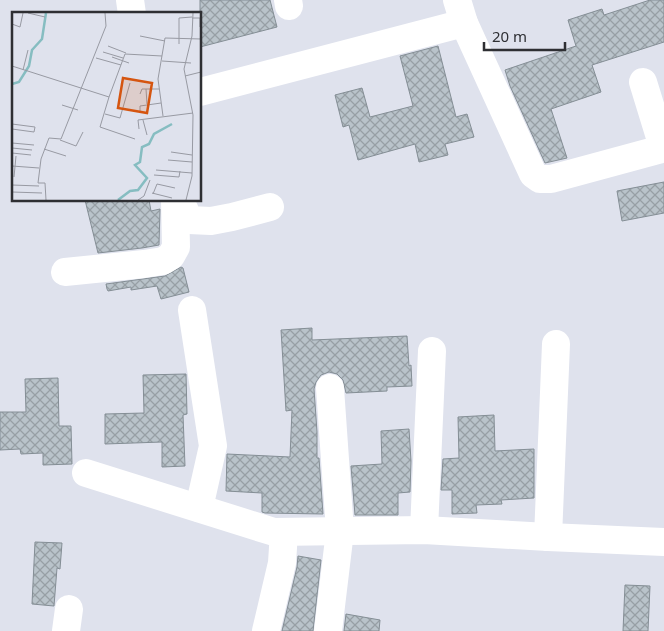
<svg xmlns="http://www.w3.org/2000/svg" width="664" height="631" font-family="'Noto Sans',sans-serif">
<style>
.building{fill:url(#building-cross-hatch);stroke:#848e95}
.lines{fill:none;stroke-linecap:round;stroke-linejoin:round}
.minor{stroke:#fff;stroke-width:28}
.inset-river{fill:none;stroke:#86bdc1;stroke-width:2.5}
.inset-road{fill:none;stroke:#989aa3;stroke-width:1}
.view{fill:#d55510;fill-opacity:0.15;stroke:#d55510;stroke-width:2.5}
.inset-edge{fill:none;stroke:#2e2f33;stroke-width:2.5}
</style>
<defs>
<pattern id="building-cross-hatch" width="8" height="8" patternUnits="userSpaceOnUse" patternTransform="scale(1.25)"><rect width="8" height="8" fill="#b9c3ca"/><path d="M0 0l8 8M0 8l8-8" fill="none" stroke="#979fa5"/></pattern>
</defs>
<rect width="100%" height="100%" fill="#dfe2ed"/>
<g class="building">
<polygon points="200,0 270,0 277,27 200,47"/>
<polygon points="650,0 664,0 664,42 592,65 601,92 551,109 567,158 545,163 510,86 505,70 576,46 568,20 602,9 604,15"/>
<polygon points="438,46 456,117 467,114 474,137 445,144 448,155 419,162 415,144 358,160 349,125 343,127 335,95 362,88 370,117 413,106 400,56"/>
<polygon points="664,182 664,213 622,221 617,191"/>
<polygon points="85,200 149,200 151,211 160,209 159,245 142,248 98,253"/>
<polygon points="181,267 183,268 189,292 161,299 157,286 131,290 131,287 108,291 107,289 106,284 165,276"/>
<polygon points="312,328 312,340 407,336 409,366 411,365 412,386 387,387 387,391 346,393 343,380 337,374 329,372 321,375 316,382 314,389 317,432 317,458 319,458 323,514 265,513 262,512 262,493 226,491 227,454 290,457 292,410 286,411 281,330"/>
<polygon points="186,374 187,414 183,415 185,466 162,467 162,442 105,444 105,414 144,413 143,375"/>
<polygon points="58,378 59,426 71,426 72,464 43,465 43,453 21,454 20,449 0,450 0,412 26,412 25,379"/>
<polygon points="494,415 495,451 534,449 534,498 501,500 502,504 476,505 477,513 452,514 452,490 441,490 443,459 459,458 458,417"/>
<polygon points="409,429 411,461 410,492 398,493 398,515 355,515 351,466 382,464 381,431"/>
<polygon points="35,542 62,543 60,569 57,568 54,606 32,604"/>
<polygon points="298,556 321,560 313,631 282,631 297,567"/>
<polygon points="625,585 650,586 648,631 623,631"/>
<polygon points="346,614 380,620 379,631 344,631"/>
</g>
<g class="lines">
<g class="minor">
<polyline points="130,0 132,14"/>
<polyline points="288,0 289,6"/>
<polyline points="457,0 464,23 533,174 540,179 551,179 658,150 662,144 643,82"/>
<polyline points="200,92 464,23"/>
<polyline points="180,200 189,220 211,221 232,217 270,207"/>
<polyline points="65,272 144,264 163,261 171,256 176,247 175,200"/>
<polyline points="192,310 213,446 199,508"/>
<polyline points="86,473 274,532 424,530 548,537 664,542"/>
<polyline points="424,530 432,351"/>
<polyline points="548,537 556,344"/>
<polyline points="66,631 69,609"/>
<polyline points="266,631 282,563 284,532"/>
<polyline points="328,631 340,531 330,388"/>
</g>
</g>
<g transform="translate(12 12)">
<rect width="189" height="189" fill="#dfe2ed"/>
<path class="inset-river" d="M0,72l7,-2 10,-16 3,-16 10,-11 4,-26M106,188l12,-9 8,-1 9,-12 -12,-13 5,-3 2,-15 7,-3 5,-10 18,-10"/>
<path class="inset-road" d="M16,1l17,4M180,6h8v9M0,12l8,3 3,-14M128,24l25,5M167,32v-26l13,-1M96,34l18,7M91,40l20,6M100,45l17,6M84,46l25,7M150,49l29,2M0,54l97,31M11,58l5,-20M173,64l16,-4M134,77l1,15M128,82l2,-5h17M50,93l16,5M131,100h-3v-6l21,-3M93,102l15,4 10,-35M151,104l-5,-37 7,-41 36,1M131,108l4,15M0,112l23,3 -1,5 -22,-3M127,117l-1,-9 55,-7M123,127l-35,-12 9,-30 16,-43 37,2M48,128l16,6 7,-14M0,131l22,2M0,136l20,2M32,137l22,7M159,140l21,3M0,141l19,2M156,148l24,2M0,154l27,2M144,158l36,3M142,163l25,2 1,-6M2,165l2,-21M0,173l27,1M0,180l30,1M140,181l20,5M141,182l4,-10 18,4M34,188l-1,-17h-7l3,-24 8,-21 12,1 45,-113 -1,-13M126,188l6,-4 6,-16M174,188l6,-24 1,-61 -9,-46 8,-33 1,-23"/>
<path class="view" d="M111,66l29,5 -5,30 -29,-5z"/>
<rect width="189" height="189" class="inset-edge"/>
</g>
<path d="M484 42v8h81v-8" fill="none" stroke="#2e2f33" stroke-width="2.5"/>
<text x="492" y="42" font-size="15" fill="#2e2f33" stroke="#dfe2ed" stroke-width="4" paint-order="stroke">20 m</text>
</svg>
